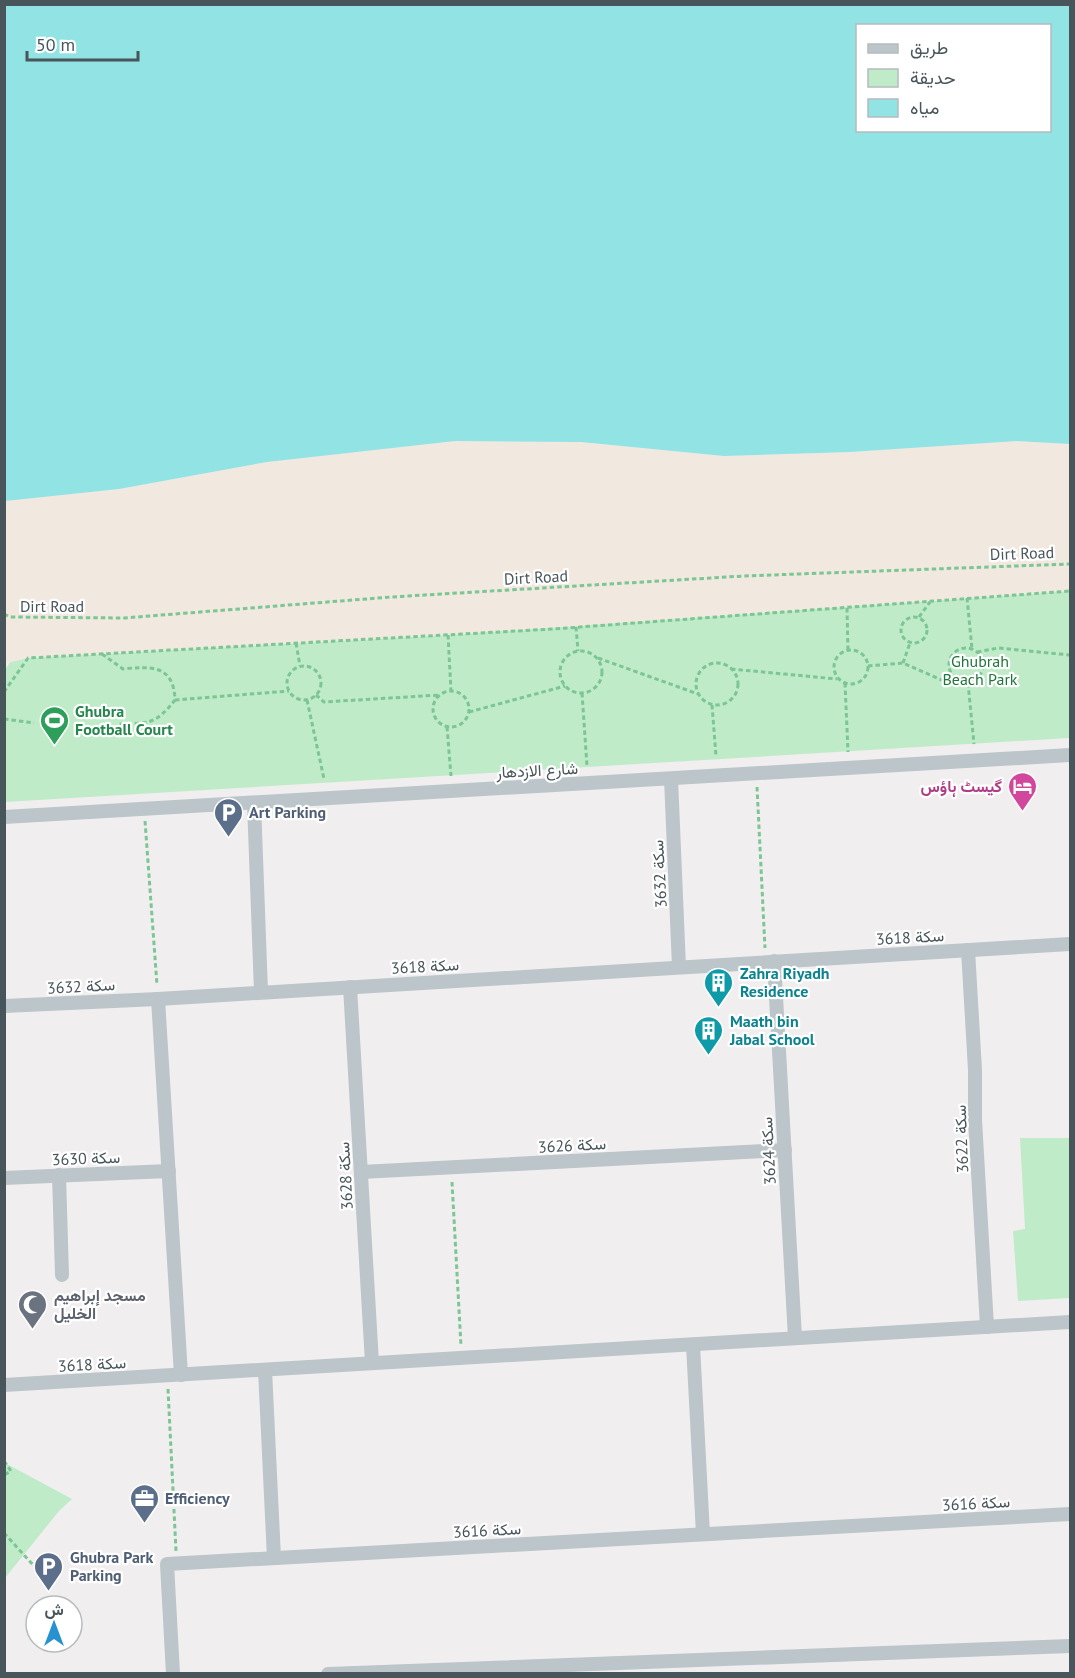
<svg xmlns="http://www.w3.org/2000/svg" width="1075" height="1678" font-family="'PT Sans',Vazirmatn,sans-serif">
<style>
.green{fill:#c0ebc9}
.sand{fill:#f1e8e0}
.water{fill:#91e3e4;fill-rule:evenodd}
.lines{fill:none;stroke-linecap:round;stroke-linejoin:round}
.path{stroke:#7bc693;stroke-width:3;stroke-dasharray:4.5 3;stroke-linecap:butt}
.minor{stroke:#bbc5ca;stroke-width:14}
.labels{text-anchor:middle;dominant-baseline:central;stroke-width:4.5;stroke-linejoin:round;paint-order:stroke}
.street-label{font-size:16px;fill:#48555a;stroke:#fff}
.park-label{font-size:16px;fill:#1f753a;stroke:#fff}
.leisure-label{font-size:16px;font-weight:bold;fill:#27864d;stroke:#fff;text-anchor:start}
.hotel-label{font-size:16px;font-weight:bold;fill:#b23c85;stroke:#fff;text-anchor:end}
.service-label{font-size:16px;font-weight:bold;fill:#4e5e75;stroke:#fff;text-anchor:start}
.culture-label{font-size:16px;font-weight:bold;fill:#0d838f;stroke:#fff;text-anchor:start}
.worship-label{font-size:16px;font-weight:bold;fill:#5b616d;stroke:#fff;text-anchor:start}
</style>
<rect width="100%" height="100%" fill="#f1eeef"/>
<g class="green">
<polygon points="1070,591 1070,738 5,802 5,670 10,662 28,658 448,635"/>
<polygon points="1020,1138 1070,1138 1070,1298 1018,1301 1013,1231 1025,1229"/>
<polygon points="4,1460 7,1464 72,1499 59,1511 5,1578"/>
</g>
<polygon class="sand" points="455,441 581,442 724,456 850,452 1017,441 1070,444 1070,591 448,635 28,658 5,663 4,501 119,489 267,462"/>
<path class="water" d="M4,5h1066v439l-53,-3 -167,11 -126,4 -143,-14 -126,-1 -188,21 -148,27 -114,12zM858,26h192v104h-192z"/>
<g class="lines">
<g class="path">
<polyline points="967,598 972,649"/>
<polyline points="847,608 848,651"/>
<polyline points="4,614 10,617 124,618 391,597 744,576 1070,564"/>
<circle cx="914" cy="630" r="13"/>
<polyline points="919,617 930,602"/>
<polyline points="576,627 578,651"/>
<polyline points="448,635 451,691"/>
<polyline points="296,643 300,666"/>
<circle cx="966" cy="665" r="17"/>
<circle cx="851" cy="667" r="17"/>
<circle cx="581" cy="672" r="21"/>
<polyline points="977,652 998,648 1070,655"/>
<path d="M102,654l21,15c28,-3 51,-4 52,31 -20,25 -26,23 -56,24"/>
<polyline points="598,658 698,694"/>
<polyline points="903,663 910,643"/>
<circle cx="717" cy="684" r="21"/>
<polyline points="868,666 903,663 944,681 952,677"/>
<circle cx="304" cy="683" r="17"/>
<polyline points="731,669 837,679"/>
<polyline points="845,683 848,752"/>
<polyline points="968,683 974,744"/>
<circle cx="451" cy="709" r="18"/>
<polyline points="4,692 28,658 553,629 1070,591"/>
<polyline points="582,693 587,766"/>
<polyline points="316,695 324,702 440,695"/>
<polyline points="175,700 289,691"/>
<polyline points="307,700 324,779"/>
<polyline points="712,705 716,756"/>
<polyline points="469,712 565,686"/>
<polyline points="4,719 34,723"/>
<polyline points="447,727 451,776"/>
<polyline points="757,787 765,948"/>
<polyline points="145,821 157,985"/>
<polyline points="452,1182 461,1346"/>
<polyline points="168,1389 176,1551"/>
<polyline points="4,1461 11,1471 4,1475"/>
<polyline points="4,1533 34,1566"/>
</g>
<g class="minor">
<polyline points="671,779 679,967"/>
<polyline points="254,803 261,992"/>
<polyline points="4,817 1070,755"/>
<polyline points="968,950 975,1070 975,1120 987,1327"/>
<polyline points="774,961 795,1338"/>
<polyline points="350,987 372,1363"/>
<polyline points="158,999 181,1375"/>
<polyline points="4,1006 158,999 1070,944"/>
<polyline points="361,1172 785,1150"/>
<polyline points="59,1175 62,1275"/>
<polyline points="4,1178 169,1171"/>
<polyline points="693,1345 703,1534"/>
<polyline points="265,1370 274,1558"/>
<polyline points="4,1385 1070,1322"/>
<polyline points="173,1674 167,1564 1070,1514"/>
<polyline points="328,1674 1070,1646"/>
</g>
</g>
<defs>
<symbol id="stadium-pin" viewBox="-11 -11 22 30"><path d="M0 17L-7.5 6A9.5 9.5 0 1 1 7.5 6Z" fill="#2e9e5b" stroke="#fff"/><path d="M0-5a6.5 5 0 1 0 0 10a6.5 5 0 1 0 0-10ZM-3.5-1.8h7v3.6h-7Z" fill="#fff"/></symbol>
<symbol id="hotel-pin" viewBox="-11 -11 22 30"><path d="M0 17L-7.5 6A9.5 9.5 0 1 1 7.5 6Z" fill="#d1479c" stroke="#fff"/><path d="M-6-4.5h1.5V1H6V5H4.5V3h-9V5H-6ZM-4 0a1.8 1.8 0 1 1 3.6 0ZM.5 0V-2.5h3Q6-2.5 6 0Z" fill="#fff"/></symbol>
<symbol id="parking-pin" viewBox="-11 -11 22 30"><path d="M0 17L-7.5 6A9.5 9.5 0 1 1 7.5 6Z" fill="#5c6f8a" stroke="#fff"/><path d="M-3.5-5.5H1a3.5 3.5 0 0 1 0 7H-1V5.5H-3.5ZM-1-3.4V-.6H.8a1.4 1.4 0 0 0 0-2.8Z" fill="#fff"/></symbol>
<symbol id="building-pin" viewBox="-11 -11 22 30"><path d="M0 17L-7.5 6A9.5 9.5 0 1 1 7.5 6Z" fill="#0f9aa8" stroke="#fff"/><path d="M-4-6H4V6H1V3H-1V6H-4ZM-2.5-4.3h1.7v1.8h-1.7ZM.8-4.3h1.7v1.8H.8ZM-2.5-1h1.7V.8h-1.7ZM.8-1h1.7V.8H.8Z" fill="#fff"/></symbol>
<symbol id="mosque-pin" viewBox="-11 -11 22 30"><path d="M0 17L-7.5 6A9.5 9.5 0 1 1 7.5 6Z" fill="#6b7280" stroke="#fff"/><path d="M3.5-4.9A6 6 0 1 0 3.5 4.9A5 5 0 1 1 3.5-4.9Z" fill="#fff"/></symbol>
<symbol id="office-pin" viewBox="-11 -11 22 30"><path d="M0 17L-7.5 6A9.5 9.5 0 1 1 7.5 6Z" fill="#5c6f8a" stroke="#fff"/><path d="M-6-3h4V-5.5h4V-3h4V5H-6ZM-1-4.5V-3h2v-1.5ZM-6 0V1H6V0Z" fill="#fff"/></symbol>
</defs>
<g fill-rule="evenodd">
<use href="#stadium-pin" x="38" y="704" width="33" height="45"/>
<use href="#hotel-pin" x="1006" y="770" width="33" height="45"/>
<use href="#parking-pin" x="212" y="796" width="33" height="45"/>
<use href="#building-pin" x="702" y="966" width="33" height="45"/>
<use href="#building-pin" x="692" y="1014" width="33" height="45"/>
<use href="#mosque-pin" x="16" y="1288" width="33" height="45"/>
<use href="#office-pin" x="128" y="1482" width="33" height="45"/>
<use href="#parking-pin" x="32" y="1550" width="33" height="45"/>
</g>
<g class="labels">
<g class="street-label">
<text transform="translate(1022 553) rotate(-2)">Dirt Road</text>
<text transform="translate(536 577) rotate(-3)">Dirt Road</text>
<text x="52" y="606">Dirt Road</text>
<text transform="translate(537 770) rotate(-3)">شارع الازدهار</text>
<text transform="translate(659 874) rotate(-93)">سكة 3632</text>
<text transform="translate(910 937) rotate(-3)">سكة 3618</text>
<text transform="translate(425 966) rotate(-3)">سكة 3618</text>
<text transform="translate(81 986) rotate(-3)">سكة 3632</text>
<text transform="translate(961 1139) rotate(-92)">سكة 3622</text>
<text transform="translate(572 1145) rotate(-3)">سكة 3626</text>
<text transform="translate(768 1151) rotate(-93)">سكة 3624</text>
<text transform="translate(86 1158) rotate(-2)">سكة 3630</text>
<text transform="translate(345 1176) rotate(-93)">سكة 3628</text>
<text transform="translate(92 1364) rotate(-3)">سكة 3618</text>
<text transform="translate(976 1503) rotate(-3)">سكة 3616</text>
<text transform="translate(487 1530) rotate(-3)">سكة 3616</text>
</g>
<g class="park-label">
<text x="980" y="661">Ghubrah<tspan x="980" dy="18">Beach Park</tspan></text>
</g>
<g class="leisure-label">
<text x="75" y="711">Ghubra<tspan x="75" dy="18">Football Court</tspan></text>
</g>
<g class="hotel-label">
<text x="1002" y="786">گیسٹ ہاؤس</text>
</g>
<g class="service-label">
<text x="249" y="812">Art Parking</text>
<text x="165" y="1498">Efficiency</text>
<text x="70" y="1557">Ghubra Park<tspan x="70" dy="18">Parking</tspan></text>
</g>
<g class="culture-label">
<text x="740" y="973">Zahra Riyadh<tspan x="740" dy="18">Residence</tspan></text>
<text x="730" y="1021">Maath bin<tspan x="730" dy="18">Jabal School</tspan></text>
</g>
<g class="worship-label">
<text x="54" y="1295">مسجد إبراهيم<tspan x="54" dy="18">الخليل</tspan></text>
</g>
</g>
<rect width="1075" height="1678" fill="none" stroke="#48555a" stroke-width="12"/>
<rect x="856" y="24" width="195" height="108" fill="#ffffff" stroke="#b6bbbd" stroke-width="1.5"/>
<rect x="868" y="44" width="30" height="9" fill="#bbc5ca" stroke="#b6bbbd" stroke-width="1.5"/>
<text x="910" y="54" font-size="18" fill="#48555a">طريق</text>
<rect x="868" y="69" width="30" height="18" fill="#c0ebc9" stroke="#b6bbbd" stroke-width="1.5"/>
<text x="910" y="84" font-size="18" fill="#48555a">حديقة</text>
<rect x="868" y="99" width="30" height="18" fill="#91e3e4" stroke="#b6bbbd" stroke-width="1.5"/>
<text x="910" y="114" font-size="18" fill="#48555a">مياه</text>
<g transform="translate(54 1624)"><circle r="28" fill="#ffffff" stroke="#b6bbbd" stroke-width="1.5"/>
<path d="M0-4.5L10 22L0 15L-10 22Z" fill="#2892d1"/>
<text y="-9" font-size="16" font-weight="bold" text-anchor="middle" fill="#48555a">ش</text>
</g>
<path d="M27 51v9h111v-9" fill="none" stroke="#48555a" stroke-width="3"/>
<text x="36" y="51" font-size="18" fill="#48555a" stroke="#ffffff" stroke-width="4.5" paint-order="stroke">50 m</text>
</svg>
